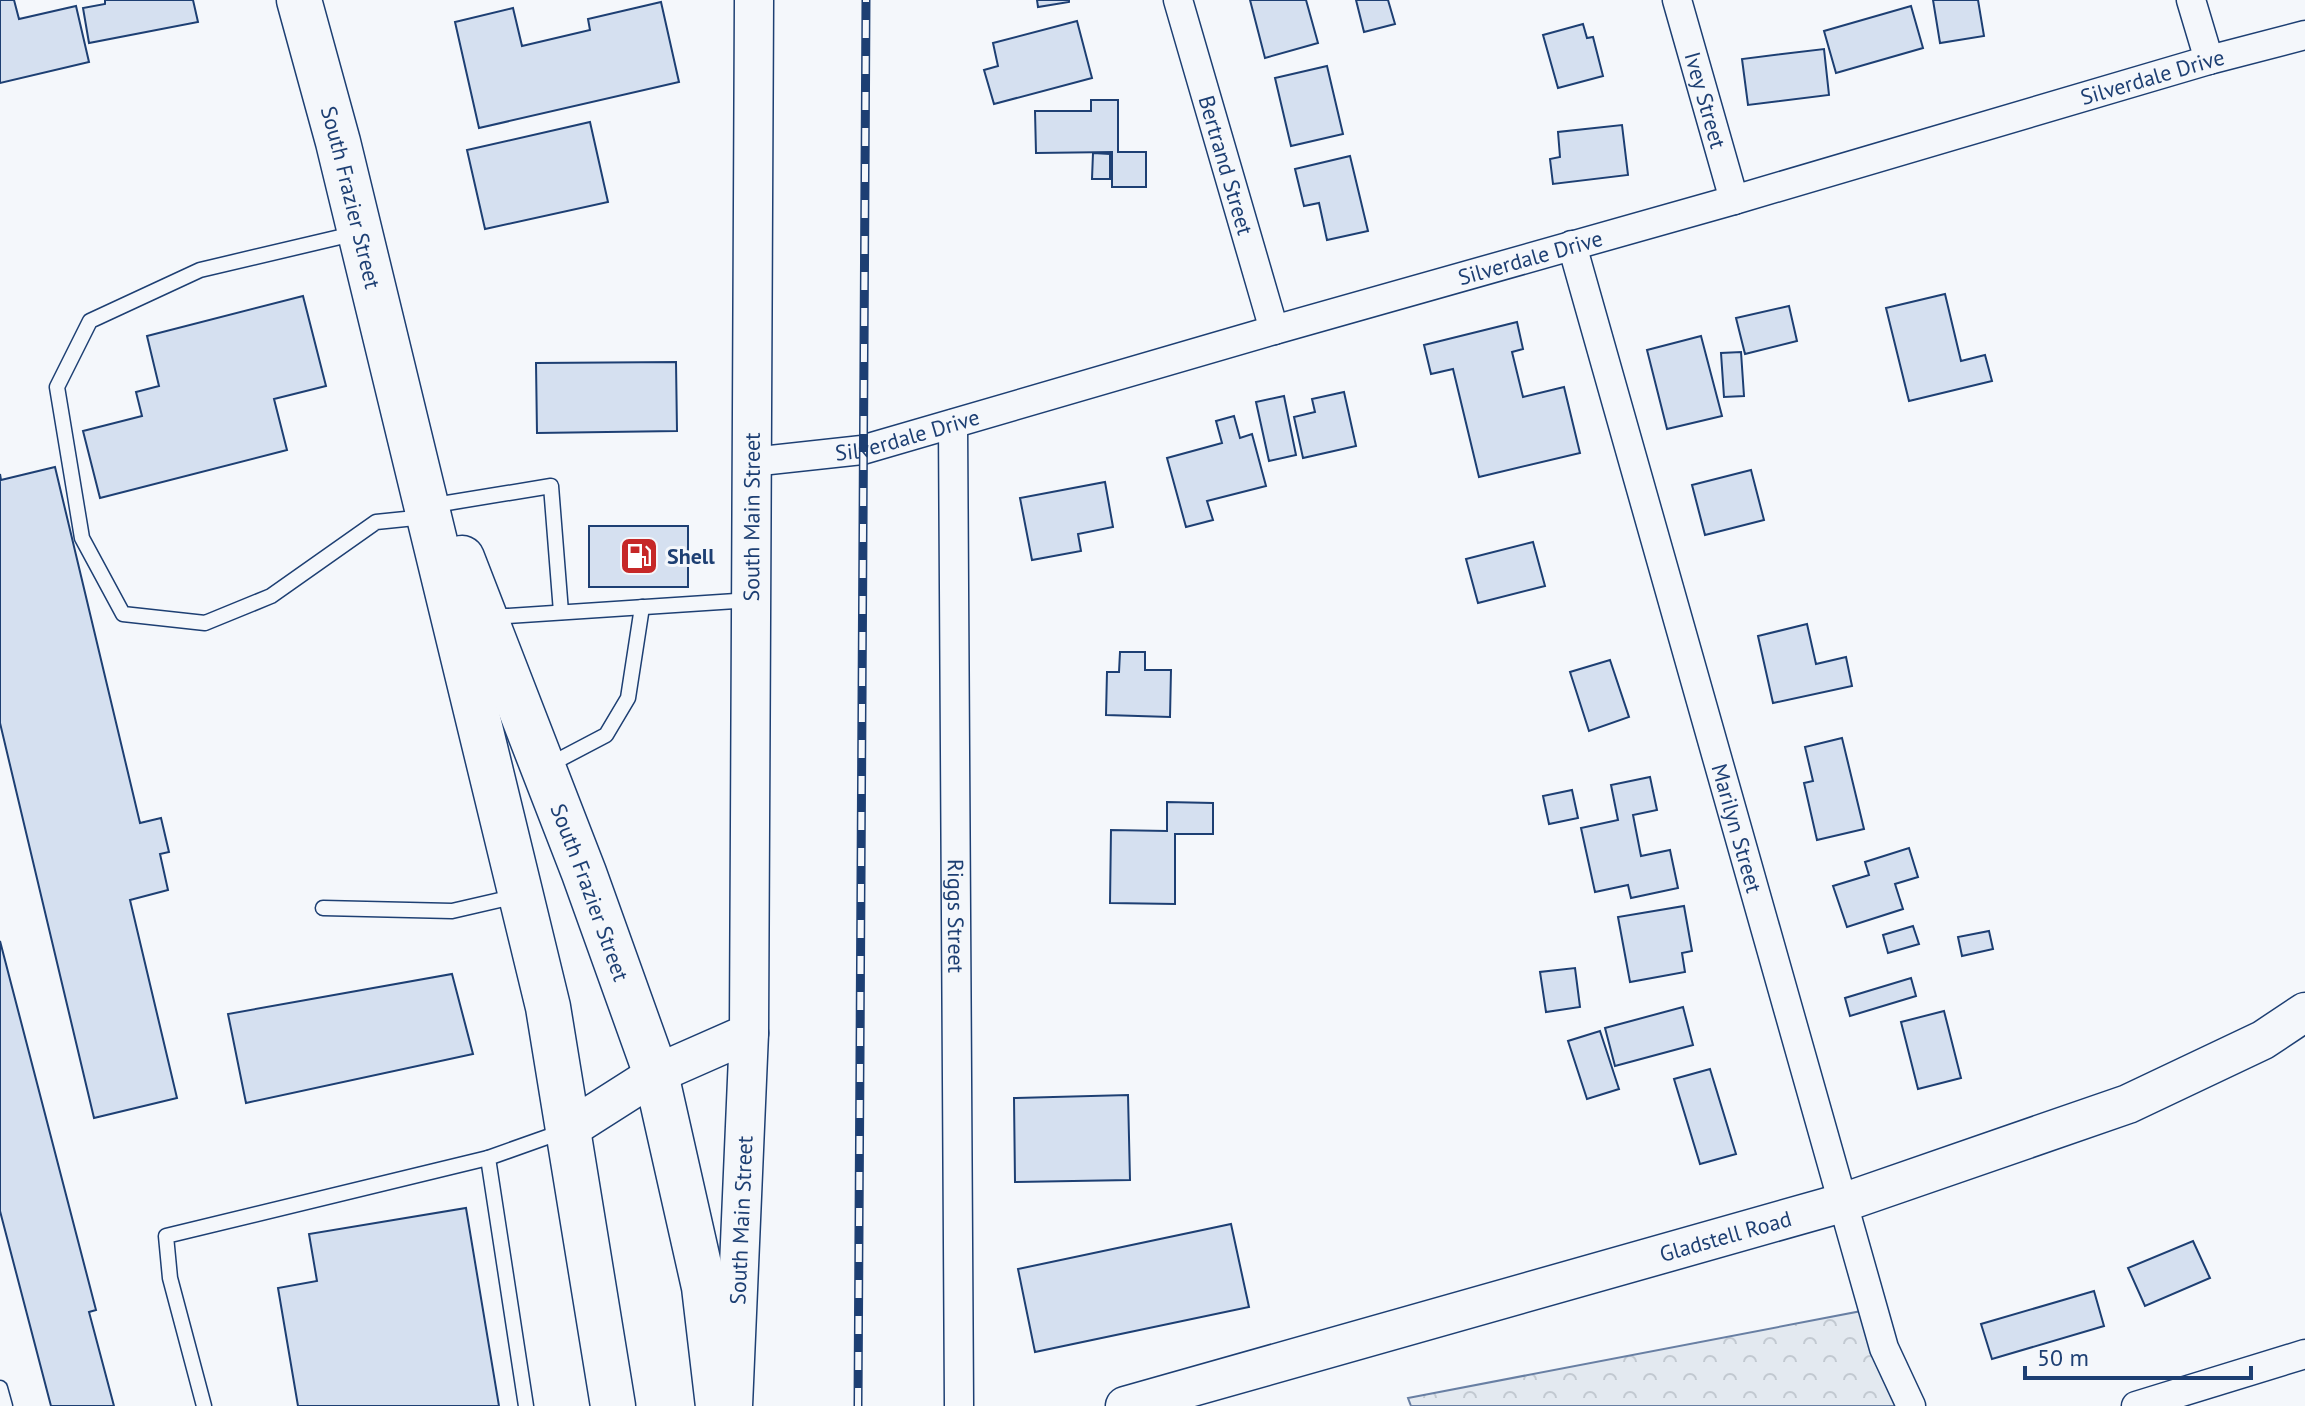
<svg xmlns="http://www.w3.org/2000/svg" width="2305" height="1406" font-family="'PT Sans',sans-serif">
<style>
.forest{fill:url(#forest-crowns);stroke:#687fa3;stroke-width:2}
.building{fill:#d5e0f0;stroke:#1d3f73;stroke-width:2}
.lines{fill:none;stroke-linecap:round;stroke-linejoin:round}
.lane-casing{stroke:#1d3f73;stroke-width:17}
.street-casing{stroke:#1d3f73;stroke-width:31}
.secondary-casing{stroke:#1d3f73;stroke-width:41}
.primary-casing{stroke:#1d3f73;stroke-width:47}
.lane{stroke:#f4f7fb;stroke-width:14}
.street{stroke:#f4f7fb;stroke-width:28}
.secondary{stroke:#f4f7fb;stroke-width:38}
.primary{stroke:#f4f7fb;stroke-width:44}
.rail-casing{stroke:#1d3f73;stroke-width:9}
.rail{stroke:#f4f7fb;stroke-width:6;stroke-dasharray:18;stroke-linecap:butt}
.labels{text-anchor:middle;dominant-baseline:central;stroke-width:6;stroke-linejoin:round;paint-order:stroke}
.street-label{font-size:22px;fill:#1d3f73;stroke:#f4f7fb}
.poi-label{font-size:22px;font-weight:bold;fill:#1d3f73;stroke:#f4f7fb;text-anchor:start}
</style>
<defs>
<pattern id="forest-crowns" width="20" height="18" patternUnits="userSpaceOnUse" patternTransform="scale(2)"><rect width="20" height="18" fill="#e3e9f0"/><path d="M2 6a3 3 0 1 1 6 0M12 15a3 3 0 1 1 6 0" fill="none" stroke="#c2c9d1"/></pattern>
</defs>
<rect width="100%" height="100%" fill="#f4f7fb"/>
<polygon class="forest" points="1872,1309 1913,1406 1411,1406 1408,1398"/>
<g class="building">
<polygon points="0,0 14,0 19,19 76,6 89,62 0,83"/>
<polygon points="105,0 193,0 198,22 89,43 83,8 105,4"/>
<polygon points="1037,0 1069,0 1069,2 1038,7"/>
<polygon points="1250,0 1306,0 1318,43 1265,58"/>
<polygon points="1356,0 1388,0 1395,24 1364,32"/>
<polygon points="1933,0 1978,0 1984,36 1940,43"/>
<polygon points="661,2 679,82 479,128 455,22 513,8 522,46 590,30 588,19"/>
<polygon points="1911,6 1923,48 1836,73 1824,31"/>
<polygon points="1077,21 1092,78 994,104 984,70 998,66 993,43"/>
<polygon points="1583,24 1587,38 1593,37 1603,76 1558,88 1543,35"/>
<polygon points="1824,49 1829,95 1748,105 1742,59"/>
<polygon points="1327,66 1343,134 1291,146 1275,78"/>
<polygon points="1091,100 1118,100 1118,152 1146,152 1146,187 1112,187 1112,152 1036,153 1035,111 1091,111"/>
<polygon points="590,122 608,202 485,229 467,150"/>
<polygon points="1622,125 1628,175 1553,184 1550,159 1560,157 1558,132"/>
<polygon points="1093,153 1110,154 1110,179 1092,179"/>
<polygon points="1350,156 1368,231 1327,240 1319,203 1304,206 1295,169"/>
<polygon points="1945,294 1961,361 1985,355 1992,381 1909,401 1886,308"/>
<polygon points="303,296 326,386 274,399 287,450 100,498 83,431 142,416 136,392 159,386 147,336"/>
<polygon points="1789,306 1797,341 1745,354 1736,318"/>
<polygon points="1517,322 1523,349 1512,352 1523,397 1564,387 1580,453 1479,477 1453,369 1431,374 1424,345"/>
<polygon points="1701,336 1722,416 1667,429 1647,350"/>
<polygon points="1741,352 1744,396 1724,397 1721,353"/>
<polygon points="676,362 677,431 537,433 536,363"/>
<polygon points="1344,392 1356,446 1303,458 1294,417 1315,412 1312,399"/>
<polygon points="1284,396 1296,455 1269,461 1256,402"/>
<polygon points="1234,416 1240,438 1252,434 1266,486 1207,501 1213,520 1186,527 1167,458 1222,443 1216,421"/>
<polygon points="55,467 140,823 161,818 169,852 160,854 168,890 130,900 177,1098 94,1118 0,723 0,474 1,480"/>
<polygon points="1751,470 1764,520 1705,535 1692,485"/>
<polygon points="1105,482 1113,527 1078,534 1081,551 1032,560 1020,498"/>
<rect x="589" y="526" width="99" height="61"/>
<polygon points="1533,542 1545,586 1478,603 1466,559"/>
<polygon points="1807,624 1816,664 1846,657 1852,686 1773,703 1758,636"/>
<polygon points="1120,652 1145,652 1145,670 1171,670 1170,717 1106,715 1107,672 1119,672"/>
<polygon points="1610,660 1629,717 1589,731 1570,672"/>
<polygon points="1842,738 1864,829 1817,840 1804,783 1813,781 1805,747"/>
<polygon points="1650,777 1657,810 1633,815 1641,856 1670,850 1678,888 1631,898 1628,885 1595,892 1581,828 1618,820 1611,785"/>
<polygon points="1572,790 1578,818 1549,824 1543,796"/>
<polygon points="1167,802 1213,803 1213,834 1175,834 1175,904 1110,903 1111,830 1167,831"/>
<polygon points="1909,848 1918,877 1895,884 1903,909 1847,927 1833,886 1869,875 1865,862"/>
<polygon points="1684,906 1692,951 1682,953 1685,972 1630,982 1618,917"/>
<polygon points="1913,926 1919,944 1888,953 1883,935"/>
<polygon points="1989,931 1993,949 1962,956 1958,937"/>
<polygon points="0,941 96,1310 89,1312 114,1406 51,1406 0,1211"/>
<polygon points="1575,968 1580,1007 1546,1012 1540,972"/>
<polygon points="452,974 473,1054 246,1103 228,1014"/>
<polygon points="1911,978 1916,996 1850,1016 1845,998"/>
<polygon points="1683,1007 1693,1045 1615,1066 1605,1028"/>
<polygon points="1944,1011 1961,1078 1918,1089 1901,1022"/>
<polygon points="1600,1031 1619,1089 1587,1099 1568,1041"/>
<polygon points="1710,1069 1736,1154 1700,1164 1674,1079"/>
<polygon points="1128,1095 1130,1180 1015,1182 1014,1098"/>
<polygon points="466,1208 499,1406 298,1406 278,1288 317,1281 309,1234"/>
<polygon points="1231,1224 1249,1307 1035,1352 1018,1269"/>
<polygon points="2193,1241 2210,1278 2145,1306 2128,1268"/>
<polygon points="2094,1291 2104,1326 1992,1359 1981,1324"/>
</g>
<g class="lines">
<defs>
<g id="lane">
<polyline points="357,233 200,270 90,321 57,387 82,538 123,614 205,623 271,596 376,522 425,517"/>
<polyline points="441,504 551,486 561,612"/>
<polyline points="492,617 751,600"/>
<polyline points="547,766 606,735 628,698 642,607"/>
<polyline points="323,908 452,911 517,896"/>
<polyline points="0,1388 5,1406"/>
<polyline points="204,1406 170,1278 166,1236 488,1158"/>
<polyline points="526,1406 488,1158 564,1131"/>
</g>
<g id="street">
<path id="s1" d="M1178,0l96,330"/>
<path id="s2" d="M1677,0l57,200"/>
<polyline points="2191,0 2209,60"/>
<path id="s3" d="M1572,245l312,1103 27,58"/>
<path id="s4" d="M953,424l6,982"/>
<path id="s5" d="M752,462l110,-12 412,-120 460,-130 475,-140 96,-25"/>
<polyline points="2136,1406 2305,1354"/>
</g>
<g id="secondary">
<path id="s6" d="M568,1130l88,-56 93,-41 5,-1033"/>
<path id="s7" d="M733,1406l16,-373"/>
<path id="s8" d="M1125,1406l717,-203 286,-99 135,-64 42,-28"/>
</g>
<g id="primary">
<path id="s9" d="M299,0l39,142 210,865 65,399"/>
<path id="s10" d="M462,558l122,315 72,201 48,213 14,119"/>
</g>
</defs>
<use href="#lane" class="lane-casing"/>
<use href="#street" class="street-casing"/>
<use href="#secondary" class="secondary-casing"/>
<use href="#primary" class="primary-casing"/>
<use href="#lane" class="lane"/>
<use href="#street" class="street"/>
<use href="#secondary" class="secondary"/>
<use href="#primary" class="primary"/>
<defs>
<polyline id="rail" points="858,1406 866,0"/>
</defs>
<use href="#rail" class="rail-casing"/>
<use href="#rail" class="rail"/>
</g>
<defs>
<symbol id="fuel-square" viewBox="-11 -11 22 22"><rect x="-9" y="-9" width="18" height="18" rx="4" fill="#c62828" stroke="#f4f7fb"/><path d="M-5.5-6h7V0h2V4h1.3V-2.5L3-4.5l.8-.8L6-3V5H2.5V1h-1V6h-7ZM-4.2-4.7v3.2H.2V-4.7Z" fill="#fff"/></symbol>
</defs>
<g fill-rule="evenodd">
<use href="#fuel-square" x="617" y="534" width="44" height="44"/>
</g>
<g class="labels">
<g class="street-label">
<text stroke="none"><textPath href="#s5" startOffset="1454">Silverdale Drive</textPath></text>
<text stroke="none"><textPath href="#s2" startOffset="104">Ivey Street</textPath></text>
<text stroke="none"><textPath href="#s1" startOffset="172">Bertrand Street</textPath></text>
<text stroke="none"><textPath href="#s9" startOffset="204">South Frazier Street</textPath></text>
<text stroke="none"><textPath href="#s5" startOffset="806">Silverdale Drive</textPath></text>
<text stroke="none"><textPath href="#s5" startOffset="158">Silverdale Drive</textPath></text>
<text stroke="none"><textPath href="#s6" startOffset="722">South Main Street</textPath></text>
<text stroke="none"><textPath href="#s3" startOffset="606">Marilyn Street</textPath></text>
<text stroke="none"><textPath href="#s10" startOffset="358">South Frazier Street</textPath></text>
<text stroke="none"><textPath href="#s4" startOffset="492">Riggs Street</textPath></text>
<text stroke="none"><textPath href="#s7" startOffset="186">South Main Street</textPath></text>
<text stroke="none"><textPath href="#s8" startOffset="624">Gladstell Road</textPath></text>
</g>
<g class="poi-label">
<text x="667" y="556">Shell</text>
</g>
</g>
<path d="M2025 1366v12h226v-12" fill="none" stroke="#1d3f73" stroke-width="4"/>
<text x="2037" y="1366" font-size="24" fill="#1d3f73" stroke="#f4f7fb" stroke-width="6" paint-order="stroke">50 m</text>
</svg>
